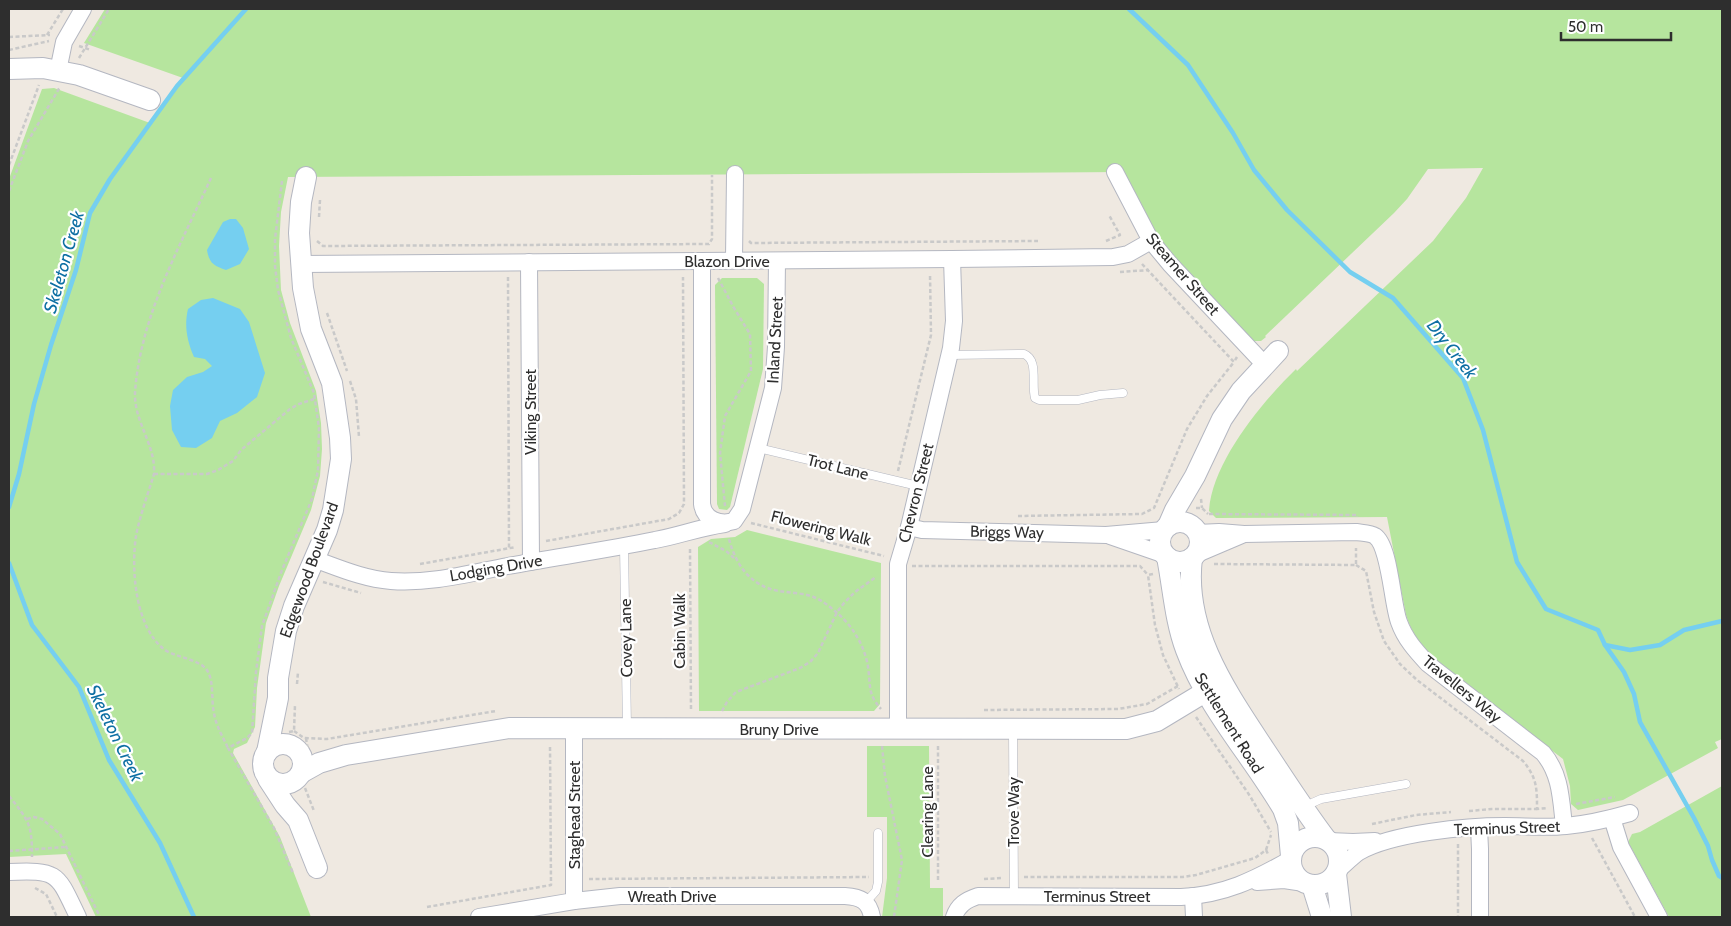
<svg xmlns="http://www.w3.org/2000/svg" width="1731" height="926" font-family="Cabin,sans-serif">
<style>
.green{fill:#b6e59e}
.water{fill:#75cff0}
.lines{fill:none;stroke-linecap:round;stroke-linejoin:round}
.stream{stroke:#75cff0;stroke-width:4.5}
.service-casing{stroke:#b4b7c1;stroke-width:9}
.minor-casing{stroke:#b4b7c1;stroke-width:18}
.tertiary-casing{stroke:#b4b7c1;stroke-width:22}
.path{stroke:#c9c9c9;stroke-width:2.5;stroke-dasharray:4 2.5;stroke-linecap:butt}
.service{stroke:#fff;stroke-width:8}
.minor{stroke:#fff;stroke-width:16}
.tertiary{stroke:#fff;stroke-width:20}
.labels{text-anchor:middle;dominant-baseline:central;stroke-width:4.5;stroke-linejoin:round;paint-order:stroke}
.street-label{font-size:16px;fill:#2e2e2e;stroke:#fff}
.water-label{font-size:18px;font-style:italic;fill:#0d6fa3;stroke:#fff}
</style>
<rect width="100%" height="100%" fill="#efe9e1"/>
<g class="green">
<path d="M105,9h1617v730l-7,3 3,6 -95,52 -45,10 -7,-6 -1,-18 -7,-27 -126,-97c-14,-14 -25,-27 -31,-47l-19,-98 -171,1 -7,-7c3,-49 53,-109 87,-142l1,2 136,-130 33,-43 17,-30 -55,1 -21,30 -13,14 -129,123 1,1 -5,4h-9l-84,-91 -14,-20 -31,-58 -835,5 -7,35 -2,34 2,44 9,33 26,68 5,32 1,26 -2,27 -9,34 -32,76 -13,37 -9,65 -2,39 -8,16 -13,6 -1,4 47,84 31,80h-215l-30,-63 -57,3v-678l33,-90 12,-1 96,35 33,-45 -99,-35z"/>
<polygon points="722,278 757,278 764,284 763,369 730,507 727,510 719,509 717,504 715,285"/>
<polygon points="747,530 881,563 880,704 874,711 699,711 698,547 711,539 735,537"/>
<polygon points="867,746 929,746 930,888 943,888 943,917 882,917 887,878 887,817 867,817"/>
<polygon points="1722,786 1722,917 1669,917 1628,842 1632,834 1640,832"/>
</g>
<g class="water">
<path d="M230,219h6l7,9 6,21 -9,15 -14,6c-12,-4 -17,-7 -19,-20l16,-28z"/>
<path d="M213,298l27,11 9,13 16,51 -8,24 -20,16 -17,8 -8,17 -16,10 -15,-1 -9,-17 -2,-24 3,-16 14,-13 16,-5 9,-6 -7,-7 -11,-2c-7,-16 -10,-31 -6,-48l13,-9z"/>
</g>
<g class="lines">
<g class="stream">
<polyline points="1129,9 1188,65 1233,133 1254,170 1287,210 1350,272 1393,298 1463,378 1483,430 1517,562 1546,609 1598,630 1605,645 1630,650 1660,645 1684,630 1722,621"/>
<polyline points="9,507 19,474 34,404 51,345 76,270 90,213 110,179 177,86 246,9"/>
<polyline points="9,563 32,625 79,687 109,760 160,843 194,917"/>
<polyline points="1605,645 1624,672 1634,694 1640,722 1694,818 1708,846 1712,860 1719,876 1722,878"/>
</g>
<defs>
<g id="service">
<path d="M949,355l75,-1c15,6 7,30 11,44l4,2h39l22,-5 23,-2"/>
<polyline points="758,448 918,486"/>
<polyline points="624,546 627,727"/>
<polyline points="1013,730 1014,896"/>
<polyline points="1303,807 1321,799 1406,784"/>
<polyline points="866,902 876,891 878,882 878,833"/>
</g>
<g id="minor">
<polyline points="58,71 64,42 83,9"/>
<polyline points="1115,172 1151,241 1170,264 1265,365"/>
<polyline points="734,260 735,174"/>
<path d="M702,261v243c2,16 18,21 32,17l8,-12 31,-121 3,-41 1,-86"/>
<polyline points="529,262 531,562"/>
<polyline points="300,264 952,259 1113,257 1128,254 1151,241"/>
<polyline points="909,527 922,530 1106,535 1164,530"/>
<path d="M1197,533l22,-1 25,2 112,-2c6,1 14,1 19,4 15,10 17,68 24,86 6,17 17,29 29,42l115,89c18,21 18,47 21,73"/>
<polyline points="1110,536 1165,555"/>
<polyline points="1195,555 1242,535"/>
<path d="M314,559c25,9 50,20 77,22 40,3 79,-8 117,-15 49,-9 98,-16 147,-26 23,-4 46,-13 70,-16"/>
<polyline points="898,728 898,564 909,527 951,348 954,321 952,259"/>
<polyline points="1612,818 1621,847 1659,917"/>
<polyline points="1479,828 1480,849 1480,917"/>
<polyline points="1329,841 1353,842 1375,841"/>
<path d="M1338,870c7,-6 14,-13 21,-18 33,-19 108,-26 146,-26 20,0 41,2 61,0 22,-2 43,-7 64,-13"/>
<path d="M9,872c50,-2 48,1 69,45"/>
<polyline points="1257,882 1284,880 1304,883"/>
<polyline points="1193,896 1194,917"/>
<polyline points="574,901 574,729"/>
<path d="M479,917l95,-16 46,-5h225c16,1 24,5 27,21"/>
<path d="M954,917c4,-12 12,-17 24,-21l203,1c43,-2 73,-17 110,-38"/>
</g>
<g id="tertiary">
<polyline points="9,69 43,68 79,75 150,100"/>
<circle cx="1180" cy="542" r="20"/>
<polyline points="1168,526 1175,510 1195,476 1222,419 1241,391 1278,351"/>
<path d="M1167,557c6,31 8,64 19,93 22,59 66,106 97,159l5,14 3,33"/>
<path d="M1192,558c-9,73 35,134 73,192 20,30 39,60 61,89"/>
<circle cx="283" cy="764" r="20"/>
<polyline points="267,752 278,698 278,678 286,631 294,606 327,530 333,510 341,459 340,438 332,383 311,329 303,288 299,233 301,202 306,177"/>
<polyline points="301,773 319,763 346,755 509,728 1126,729 1157,721 1205,692"/>
<polyline points="268,779 285,805 298,820 317,868"/>
<circle cx="1315" cy="861" r="24"/>
<polyline points="1336,874 1341,917"/>
<polyline points="1312,885 1322,917"/>
</g>
</defs>
<use href="#service" class="service-casing"/>
<use href="#minor" class="minor-casing"/>
<use href="#tertiary" class="tertiary-casing"/>
<g class="path">
<polyline points="47,35 63,9"/>
<polyline points="9,37 50,35"/>
<polyline points="79,46 91,50"/>
<polyline points="9,50 49,41"/>
<polyline points="79,58 109,9"/>
<polyline points="9,165 39,85"/>
<path d="M211,178c-31,68 -71,139 -76,215 -1,29 21,52 19,81 -6,20 -14,41 -18,62 -5,33 -1,92 29,114 10,7 38,10 43,22 6,11 3,28 6,41 2,13 9,24 14,35"/>
<polyline points="282,181 275,239 275,266 278,290 291,338 314,393 319,428 318,470 312,499 282,570 262,626 256,672 252,733 247,738 228,748 274,828 293,873"/>
<polyline points="9,191 28,141 60,87"/>
<polyline points="319,217 320,200"/>
<polyline points="317,241 323,246 709,244 712,239 712,175"/>
<polyline points="749,241 751,243 1038,241"/>
<polyline points="1106,241 1120,235 1109,215"/>
<polyline points="1142,264 1234,362 1237,357"/>
<polyline points="1120,272 1149,270"/>
<polyline points="508,277 509,548"/>
<polyline points="718,278 734,308 750,334 751,371 725,416 720,453 725,506"/>
<polyline points="327,313 347,371"/>
<polyline points="350,381 356,399 359,437"/>
<polyline points="898,471 931,335 930,274"/>
<polyline points="154,474 207,474 218,470 233,461 241,450 290,409 299,404 314,399"/>
<polyline points="1201,499 1202,508"/>
<polyline points="1196,508 1202,508 1208,514"/>
<polyline points="1209,514 1357,515 1357,517"/>
<polyline points="1018,516 1142,514 1154,508 1187,429 1207,396 1234,362"/>
<polyline points="751,523 884,556"/>
<path d="M729,539c7,26 21,47 50,52 12,2 26,2 37,7 7,3 14,9 20,14 16,13 29,34 32,55 3,19 -1,26 13,42"/>
<polyline points="546,541 669,519 679,513 684,504 683,277"/>
<polyline points="709,542 726,551 734,558"/>
<polyline points="690,549 691,711"/>
<polyline points="420,564 516,547"/>
<polyline points="1214,564 1356,565 1356,548"/>
<path d="M1356,565l10,6 8,41 10,29 16,23 17,16 106,81c14,17 14,27 14,48l11,-1"/>
<polyline points="912,566 1140,566 1148,575"/>
<polyline points="1153,574 1148,575 1155,625 1163,655 1179,689"/>
<polyline points="323,582 361,593"/>
<polyline points="297,684 298,672"/>
<polyline points="984,710 1118,709 1147,704 1178,686"/>
<polyline points="722,711 727,702 736,692 800,668 810,662 818,653 837,612 844,603 855,592 876,577"/>
<polyline points="1196,717 1250,796 1271,832"/>
<polyline points="294,731 304,738 327,739 496,711"/>
<polyline points="289,732 294,731 295,705"/>
<polyline points="306,738 308,751"/>
<polyline points="882,746 885,776 902,860 894,917"/>
<polyline points="938,746 938,880"/>
<polyline points="305,788 314,811"/>
<path d="M9,796c20,25 23,28 23,61"/>
<polyline points="1576,804 1615,797"/>
<polyline points="1469,811 1492,809 1537,809"/>
<polyline points="27,819 34,817 42,819 60,834 100,917"/>
<polyline points="1372,824 1416,815 1451,812"/>
<polyline points="1592,838 1635,917"/>
<polyline points="1458,844 1458,917"/>
<polyline points="1266,850 1271,835"/>
<polyline points="9,851 66,847"/>
<polyline points="1024,877 1183,877 1196,875 1255,858 1266,850 1268,854"/>
<polyline points="589,879 869,877"/>
<polyline points="984,879 1003,878"/>
<polyline points="35,888 46,894 57,917"/>
<polyline points="427,907 551,885 550,746"/>
</g>
<use href="#service" class="service"/>
<use href="#minor" class="minor"/>
<use href="#tertiary" class="tertiary"/>
</g>
<g class="labels">
<g class="street-label">
<text x="727" y="261">Blazon Drive</text>
<text transform="translate(1183 274) rotate(49)">Steamer Street</text>
<text transform="translate(775 340) rotate(-87)">Inland Street</text>
<text transform="translate(530 412) rotate(-90)">Viking Street</text>
<text transform="translate(838 467) rotate(14)">Trot Lane</text>
<text transform="translate(916 493) rotate(-76)">Chevron Street</text>
<text transform="translate(821 528) rotate(14)">Flowering Walk</text>
<text transform="translate(1007 532) rotate(1)">Briggs Way</text>
<text transform="translate(496 568) rotate(-10)">Lodging Drive</text>
<text transform="translate(309 570) rotate(-70)">Edgewood Boulevard</text>
<text transform="translate(679 631) rotate(-90)">Cabin Walk</text>
<text transform="translate(626 638) rotate(-91)">Covey Lane</text>
<text transform="translate(1462 689) rotate(39)">Travellers Way</text>
<text transform="translate(1229 723) rotate(58)">Settlement Road</text>
<text x="779" y="729">Bruny Drive</text>
<text transform="translate(927 812) rotate(-90)">Clearing Lane</text>
<text transform="translate(1013 812) rotate(-90)">Trove Way</text>
<text transform="translate(574 815) rotate(-90)">Staghead Street</text>
<text transform="translate(1507 828) rotate(-2)">Terminus Street</text>
<text x="672" y="896">Wreath Drive</text>
<text x="1097" y="896">Terminus Street</text>
</g>
<g class="water-label">
<text transform="translate(64 262) rotate(-74)">Skeleton Creek</text>
<text transform="translate(1452 349) rotate(52)">Dry Creek</text>
<text transform="translate(115 733) rotate(64)">Skeleton Creek</text>
</g>
</g>
<rect width="1731" height="926" fill="none" stroke="#2e2e2e" stroke-width="20"/>
<path d="M1561 32v8h110v-8" fill="none" stroke="#2e2e2e" stroke-width="2.5"/>
<text x="1568" y="32" font-size="15" fill="#2e2e2e" stroke="#ffffff" stroke-width="4" paint-order="stroke">50 m</text>
</svg>
